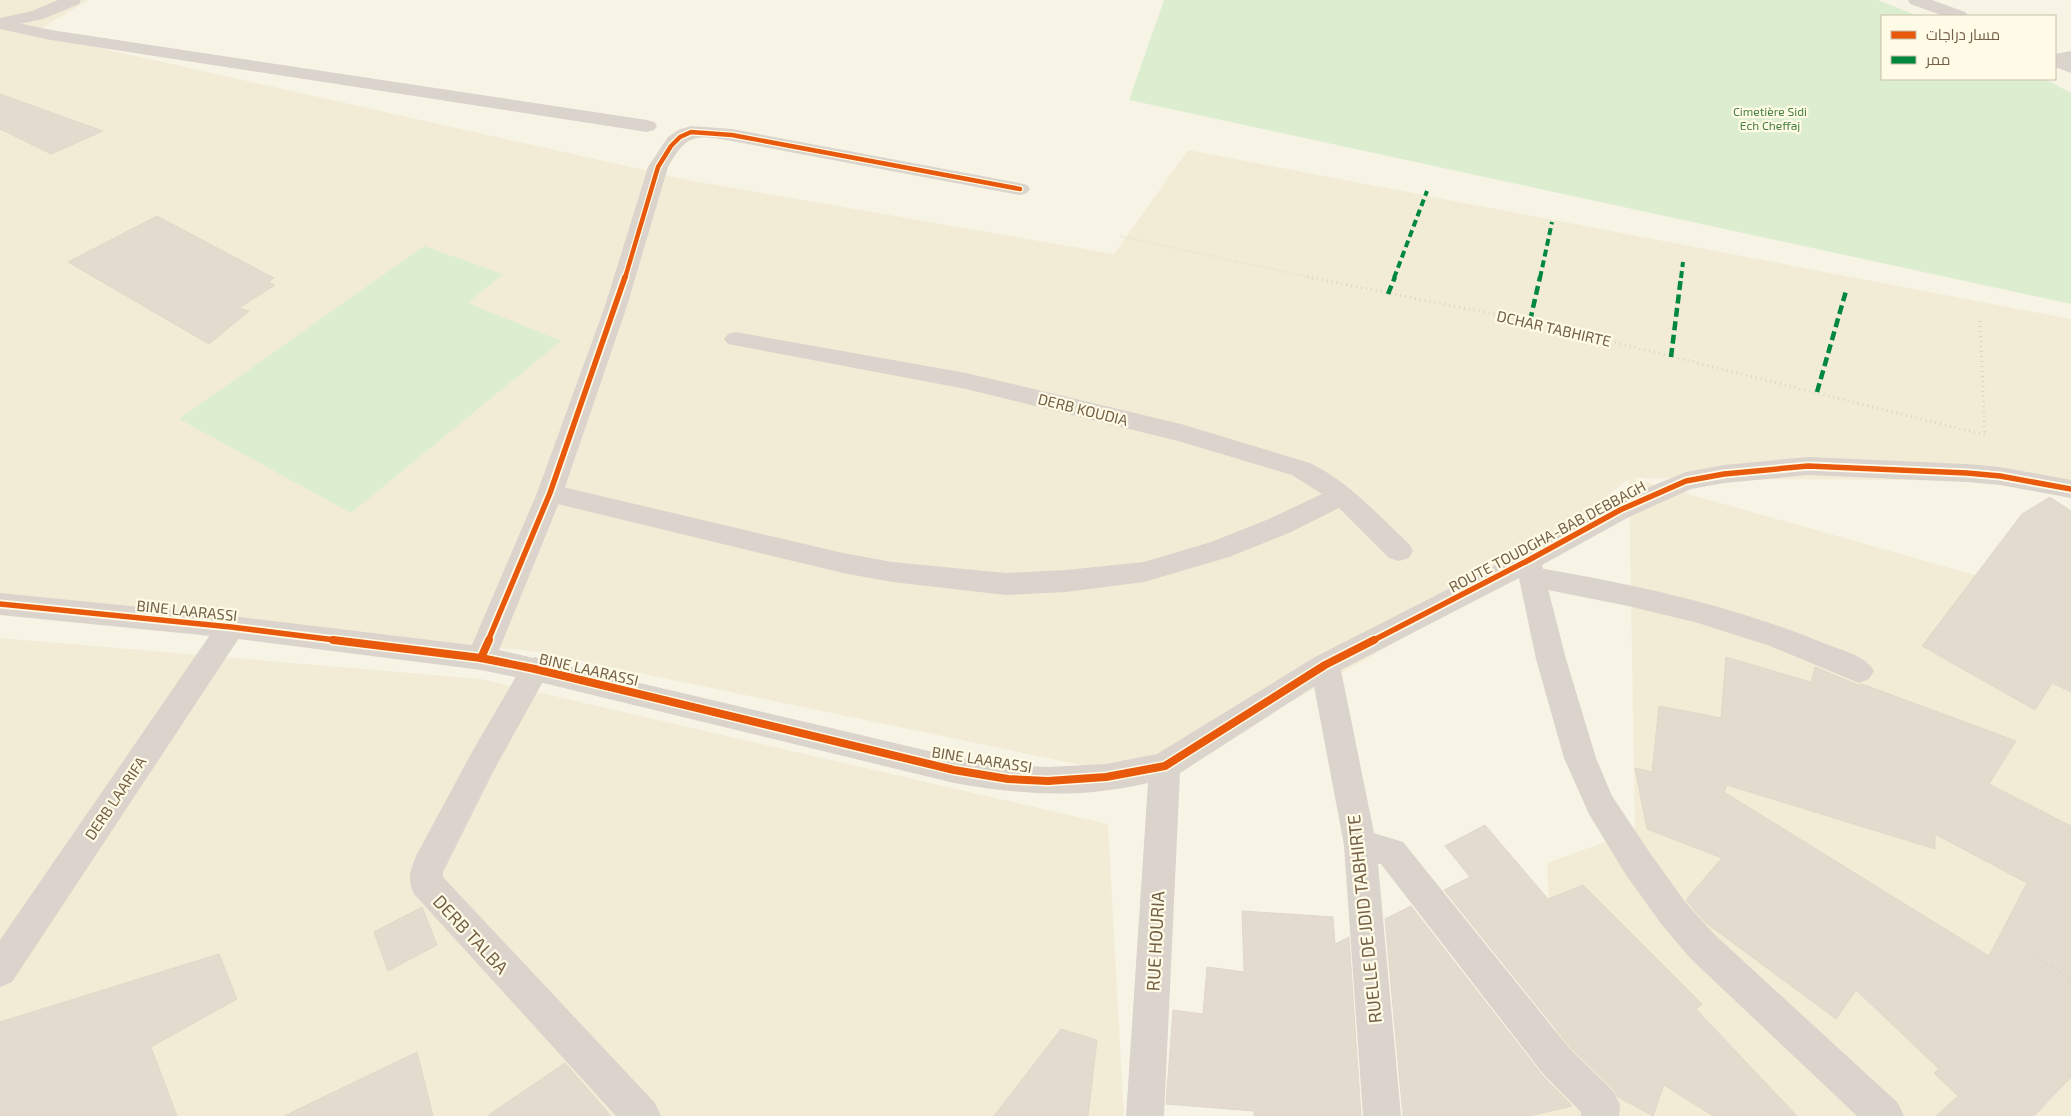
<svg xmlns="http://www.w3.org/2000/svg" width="2071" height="1116" font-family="'Exo 2',Cairo,sans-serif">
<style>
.residential{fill:#f2ecd6}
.green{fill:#ddeed0}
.building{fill:#e3dcce;stroke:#dfd8c9;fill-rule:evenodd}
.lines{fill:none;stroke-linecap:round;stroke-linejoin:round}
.path-far2{stroke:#d9d4cb;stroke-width:2.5;stroke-dasharray:0.5 2.5;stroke-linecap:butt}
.path-far1{stroke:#d9d4cb;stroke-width:3;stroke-dasharray:1 4;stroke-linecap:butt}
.path{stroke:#d9d4cb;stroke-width:4;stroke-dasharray:1 4.5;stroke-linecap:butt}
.lane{fill:#dad4cc;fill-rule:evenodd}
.street{fill:#dad4cc;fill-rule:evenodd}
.secondary{fill:#dad4cc;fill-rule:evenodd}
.quiet-far1{stroke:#00873e;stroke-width:4;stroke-dasharray:7 4;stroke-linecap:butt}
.quiet{stroke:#00873e;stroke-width:4.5;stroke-dasharray:9 4.5;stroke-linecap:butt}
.cycleway-far2-casing{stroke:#fffbe6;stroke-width:7}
.cycleway-far1-casing{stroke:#fffbe6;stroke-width:9}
.cycleway-casing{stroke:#fffbe6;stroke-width:11}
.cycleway-far2{stroke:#e8590c;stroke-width:4.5}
.cycleway-far1{stroke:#e8590c;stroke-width:5.5}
.cycleway{stroke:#e8590c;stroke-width:8}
.labels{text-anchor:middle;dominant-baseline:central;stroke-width:4.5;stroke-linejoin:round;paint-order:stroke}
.far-park-label{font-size:12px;fill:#468041;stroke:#fffbe6}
.street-label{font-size:15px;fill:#746047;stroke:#fffbe6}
.near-street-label{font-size:18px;fill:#746047;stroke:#fffbe6}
</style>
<rect width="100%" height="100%" fill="#f7f4e6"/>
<g class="residential">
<polygon points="0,0 89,0 33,33 693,181 1114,254 1188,150 2071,319 2071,495 2025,481 1632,478 2003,583 2071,622 2071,1116 1531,1116 1527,1103 1588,1068 1557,1062 1547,863 1635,831 1629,478 1511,577 1153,780 539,652 0,595"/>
<polygon points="0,638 481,679 1108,824 1124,1116 0,1116"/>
</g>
<g class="green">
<polygon points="1164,0 1878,0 1918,16 1882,16 1882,79 2045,79 2071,93 2071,304 1129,100"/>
<polygon points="424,246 503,274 468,303 561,341 351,513 179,419"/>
</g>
<g class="building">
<polygon points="0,94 103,131 51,154 0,129"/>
<polygon points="157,216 274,278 268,282 275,285 239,308 249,311 209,344 68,262"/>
<polygon points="2050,497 2071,511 2071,692 2052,683 2035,710 1922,646 2022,514"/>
<path d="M1726,657l85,25 4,-15 43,18 4,-1 154,57 -27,43 82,42v251l-37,39h-98l22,-20 -24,-23 5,-4 -83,-79 -20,29 -130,-96 -20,-23 36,-42 -75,-29 -12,-61 17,4 7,-66 62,12zM1727,785l208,64v-15l92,49 -38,73 -265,-164z"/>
<polygon points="1485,825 1548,899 1583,885 1702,1004 1696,1009 1797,1116 1713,1116 1664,1085 1653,1116 1618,1097 1615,1091 1571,1048 1444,890 1470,877 1445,846"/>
<polygon points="1411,906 1543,1076 1572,1106 1529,1116 1403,1116 1385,919"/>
<polygon points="422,907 437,945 388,971 374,932"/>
<polygon points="1242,911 1333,917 1335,944 1349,937 1361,1116 1254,1116 1254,1111 1166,1104 1173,1010 1203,1014 1207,967 1244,972"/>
<polygon points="219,954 237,999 151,1047 177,1116 0,1116 0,1022"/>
<polygon points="1061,1029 1097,1040 1088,1116 994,1116"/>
<polygon points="417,1052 433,1116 284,1116"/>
<polygon points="565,1063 611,1116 487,1116"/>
</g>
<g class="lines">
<polyline class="path-far2" points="1120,236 1313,278"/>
<g class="path-far1">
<polyline points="1307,277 1530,321 1985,435"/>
<polyline points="1980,321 1985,435"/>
</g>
<polyline class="path" points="2037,957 2071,980"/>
<g class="lane">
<polygon points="0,19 51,30 647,120 654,122 657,126 654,130 647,132 51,40 0,29"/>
<path d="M736,332l230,41 215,51 129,39c39,19 67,51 99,81l4,7 -4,7 -10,3 -10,-3 -50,-50 -50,25 -60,24 -85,25 -78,10 -60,3 -114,-13 -49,-9 -302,-73 -4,-7 4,-7 9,-2 293,69 49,9 114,11 60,-3 78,-8 67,-20 58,-23 53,-25 -30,-19 -114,-34 -212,-52 -238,-45 -4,-5 4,-5z"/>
<path d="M1533,567c100,17 199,38 293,77 16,6 40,12 48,27l-5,8 -10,4 -89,-37 -72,-23 -70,-17 -105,-21 -4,-7 4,-7z"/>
<polygon points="231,616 241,619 245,627 241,635 12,982 0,987 0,940 221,619"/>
<polygon points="1325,653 1335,657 1340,665 1374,833 1403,842 1570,1049 1614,1092 1620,1105 1619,1116 1581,1116 1581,1112 1544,1075 1381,864 1378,864 1401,1116 1363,1116 1344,845 1310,665 1315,657"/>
<path d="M535,657l10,4 5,8 -56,101 -51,102v5l212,226 6,13h-45l-202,-222c-7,-15 -4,-23 2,-38l56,-104 53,-91z"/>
</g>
<g class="street">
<polygon points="58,0 81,0 79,4 43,19 0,28 0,18 32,11"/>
<polygon points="2071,51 2071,61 2055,64 2055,54"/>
<path d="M691,126l41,3 288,54 7,2 3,4 -3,4 -7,2 -288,-54c-37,-6 -45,-8 -64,26l-41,139 -64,187 -64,157 455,107 54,8 40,2 58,-3 51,-10 158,-97 202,-103 94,-51 75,-31 38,-7 84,-8 159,7 33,3 71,13v18l-71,-13 -33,-3 -159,-7 -84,8 -33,6 -62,28 -87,48 24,94 30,99 16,38 38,57 36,50 29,32 183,168 6,13h-47l-166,-157 -29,-34 -36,-50 -37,-61 -25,-56 -28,-99 -17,-81 -184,95 -155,100 -16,343h-38l22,-333c-68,16 -126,12 -194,0l-419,-102 -54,-11 -250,-32 -231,-23v-22l231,23 241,29 65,-152 68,-187 43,-139 20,-30 10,-7z"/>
</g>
<g class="secondary">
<polygon points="1908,0 1932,0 1965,12 1968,16 1944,16 1910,4"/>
<polygon points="2055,55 2071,61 2071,73 2055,67"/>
</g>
<g class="quiet-far1">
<polyline points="1394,278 1427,191"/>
<polyline points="1540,278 1552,222"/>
<polyline points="1681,278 1683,262"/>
</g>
<g class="quiet">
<polyline points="1388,294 1395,277"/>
<polyline points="1530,321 1540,277"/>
<polyline points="1671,357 1681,277"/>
<polyline points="1817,392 1846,291"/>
</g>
<defs>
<polyline id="cycleway-far2" points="625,278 658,167 671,146 680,137 691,132 732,135 1020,189"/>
<g id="cycleway-far1">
<polyline points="0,604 231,627 343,641"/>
<polyline points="488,641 550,493 625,277"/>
<polyline points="1372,641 1527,561 1620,510 1686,481 1724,474 1808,466 1967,473 2000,476 2071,489"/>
</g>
<g id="cycleway">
<polyline points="333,640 481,658 535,669 954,770 1008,779 1048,781 1106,777 1165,766 1325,665 1374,640"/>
<polyline points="481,658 489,640"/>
</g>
</defs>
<use href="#cycleway-far2" class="cycleway-far2-casing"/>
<use href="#cycleway-far1" class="cycleway-far1-casing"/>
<use href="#cycleway" class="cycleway-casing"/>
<use href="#cycleway-far2" class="cycleway-far2"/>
<use href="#cycleway-far1" class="cycleway-far1"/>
<use href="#cycleway" class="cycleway"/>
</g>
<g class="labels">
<g class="far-park-label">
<text x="1770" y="111">Cimetière Sidi<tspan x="1770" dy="14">Ech Cheffaj</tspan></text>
</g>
<g class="street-label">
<text transform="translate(1554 328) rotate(13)">DCHAR TABHIRTE</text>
<text transform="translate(1083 409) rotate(14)">DERB KOUDIA</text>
<text transform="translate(1547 536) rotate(-28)">ROUTE TOUDGHA-BAB DEBBAGH</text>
<text transform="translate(187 610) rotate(6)">BINE LAARASSI</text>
<text transform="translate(589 669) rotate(13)">BINE LAARASSI</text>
<text transform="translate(982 759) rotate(9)">BINE LAARASSI</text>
<text transform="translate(115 798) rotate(-56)">DERB LAARIFA</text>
</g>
<g class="near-street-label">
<text transform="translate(1364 919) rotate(-96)">RUELLE DE JDID TABHIRTE</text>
<text transform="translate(471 934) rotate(47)">DERB TALBA</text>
<text transform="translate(1155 941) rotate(-87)">RUE HOURIA</text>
</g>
</g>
<rect x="1881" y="15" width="175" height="65" fill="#fffbe6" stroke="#c7bda6"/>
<rect x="1891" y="31" width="25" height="8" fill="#e8590c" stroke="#c7bda6"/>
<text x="1926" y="40" font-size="15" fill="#746047">مسار دراجات</text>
<rect x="1891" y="56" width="25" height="8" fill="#00873e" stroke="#c7bda6"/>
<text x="1926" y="65" font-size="15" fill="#746047">ممر</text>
</svg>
